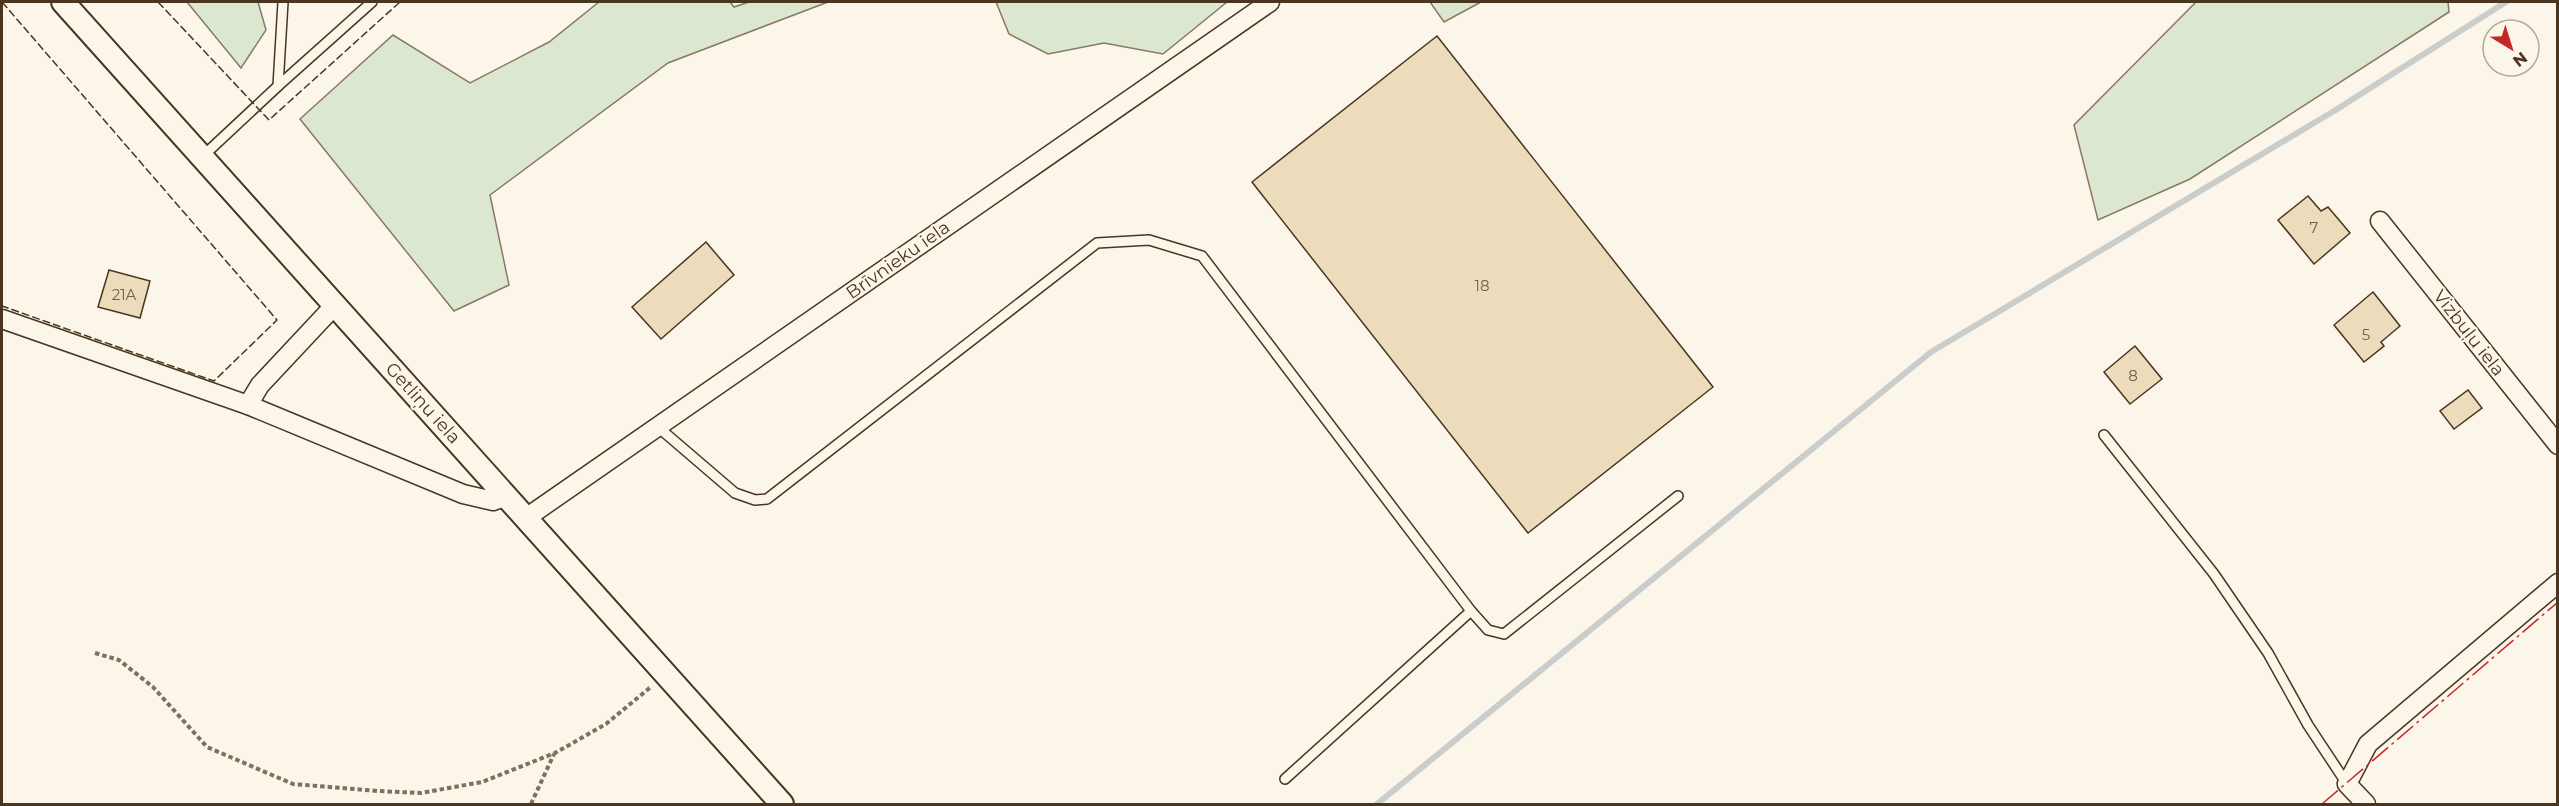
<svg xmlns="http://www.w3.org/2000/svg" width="2559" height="806" font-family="Montserrat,sans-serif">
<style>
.green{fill:#dce7d0;stroke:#887966;stroke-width:1.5}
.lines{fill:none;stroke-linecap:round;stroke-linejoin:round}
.stream{stroke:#c9cecd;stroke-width:6}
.building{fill:#ecdcbc;stroke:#4a3520;stroke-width:1.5}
.service-casing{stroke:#4a3520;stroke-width:12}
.minor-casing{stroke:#4a3520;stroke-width:21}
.tertiary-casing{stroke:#4a3520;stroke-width:26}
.path{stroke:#7f6f5c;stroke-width:4;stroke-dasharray:4.5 3;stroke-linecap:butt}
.service{stroke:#fbf6e9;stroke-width:9}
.minor{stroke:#fbf6e9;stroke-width:18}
.tertiary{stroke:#fbf6e9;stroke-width:22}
.fence{stroke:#4a3520;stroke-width:1.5;stroke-dasharray:8 3;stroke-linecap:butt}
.power{stroke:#c62828;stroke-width:1.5;stroke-dasharray:21 4.5 3 4.5;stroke-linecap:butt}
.labels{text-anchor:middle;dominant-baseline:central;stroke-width:4.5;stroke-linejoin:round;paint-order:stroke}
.number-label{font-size:15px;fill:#725f47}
.street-label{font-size:18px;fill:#4a3520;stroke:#fbf6e9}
</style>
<rect width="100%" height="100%" fill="#fbf6e9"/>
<g class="green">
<polygon points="187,2 258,2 266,30 241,68"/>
<polygon points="599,2 730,2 734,7 749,2 828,2 668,63 490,195 509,285 454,311 300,119 393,35 470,83 549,42"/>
<polygon points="996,2 1227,2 1163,54 1104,43 1048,54 1009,34"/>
<polygon points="1430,2 1481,2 1444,22"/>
<polygon points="2196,2 2448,2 2449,12 2190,179 2098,220 2074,125"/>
</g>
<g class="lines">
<polyline class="stream" points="1377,804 1931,352 2334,111 2506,2"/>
</g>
<g class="building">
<polygon points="1437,36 1713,387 1528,533 1252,182"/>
<polygon points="2308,196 2321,211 2328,207 2350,233 2314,264 2278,220"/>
<polygon points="706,242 734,275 661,339 632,307"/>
<polygon points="109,270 150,281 140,318 98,307"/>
<polygon points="2373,292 2400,326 2381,342 2384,346 2364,362 2334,325"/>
<polygon points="2135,346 2162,379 2130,404 2104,372"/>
<polygon points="2468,390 2482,408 2454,429 2440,411"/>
</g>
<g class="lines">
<defs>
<g id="service">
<polyline points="278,86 372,2"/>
<polyline points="202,157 278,86 283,2"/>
<polyline points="658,427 735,493 755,500 767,499 1097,243 1149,240 1202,256 1471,611 1285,779"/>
<polyline points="2104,435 2214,574 2268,653 2308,725 2347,784"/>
<polyline points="1471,611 1488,630 1504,634 1678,496"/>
</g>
<g id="minor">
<polyline points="2380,221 2558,445"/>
<polyline points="2,319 248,405 463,494 493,501 507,496"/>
<polyline points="248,405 260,385 335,305"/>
<polyline points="526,518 1270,2"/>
<polyline points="2366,804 2347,784 2368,744 2558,583"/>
</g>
<polyline id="tertiary" points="63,2 782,804"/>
</defs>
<use href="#service" class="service-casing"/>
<use href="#minor" class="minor-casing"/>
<use href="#tertiary" class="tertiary-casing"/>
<g class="path">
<polyline points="95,653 119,660 153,687 207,747 293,784 378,791 421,793 482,782 555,753 606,724 652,686"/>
<polyline points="531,804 554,754"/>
</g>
<use href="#service" class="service"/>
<use href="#minor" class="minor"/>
<use href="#tertiary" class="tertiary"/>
<g class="fence">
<polyline points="2,2 277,320 214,381 2,306"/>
<polyline points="158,2 269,120 400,2"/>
</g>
<polyline class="power" points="2322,804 2558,602"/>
</g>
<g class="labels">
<g class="number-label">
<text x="2314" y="227">7</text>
<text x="1482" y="285">18</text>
<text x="124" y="294">21A</text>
<text x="2366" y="334">5</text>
<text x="2133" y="375">8</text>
</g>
<g class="street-label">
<text transform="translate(898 260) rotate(-35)">Brīvnieku iela</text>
<text transform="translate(2469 333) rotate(52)">Vizbuļu iela</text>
<text transform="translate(423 403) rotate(48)">Getliņu iela</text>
</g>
</g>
<rect width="2559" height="806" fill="none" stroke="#4a3520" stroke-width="6"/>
<g transform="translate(2511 48) rotate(142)"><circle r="28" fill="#fbf6e9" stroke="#b4a999" stroke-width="1.5"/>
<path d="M0-4.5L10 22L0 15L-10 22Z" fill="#c62828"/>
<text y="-9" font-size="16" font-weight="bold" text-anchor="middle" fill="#4a3520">N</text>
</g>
</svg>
